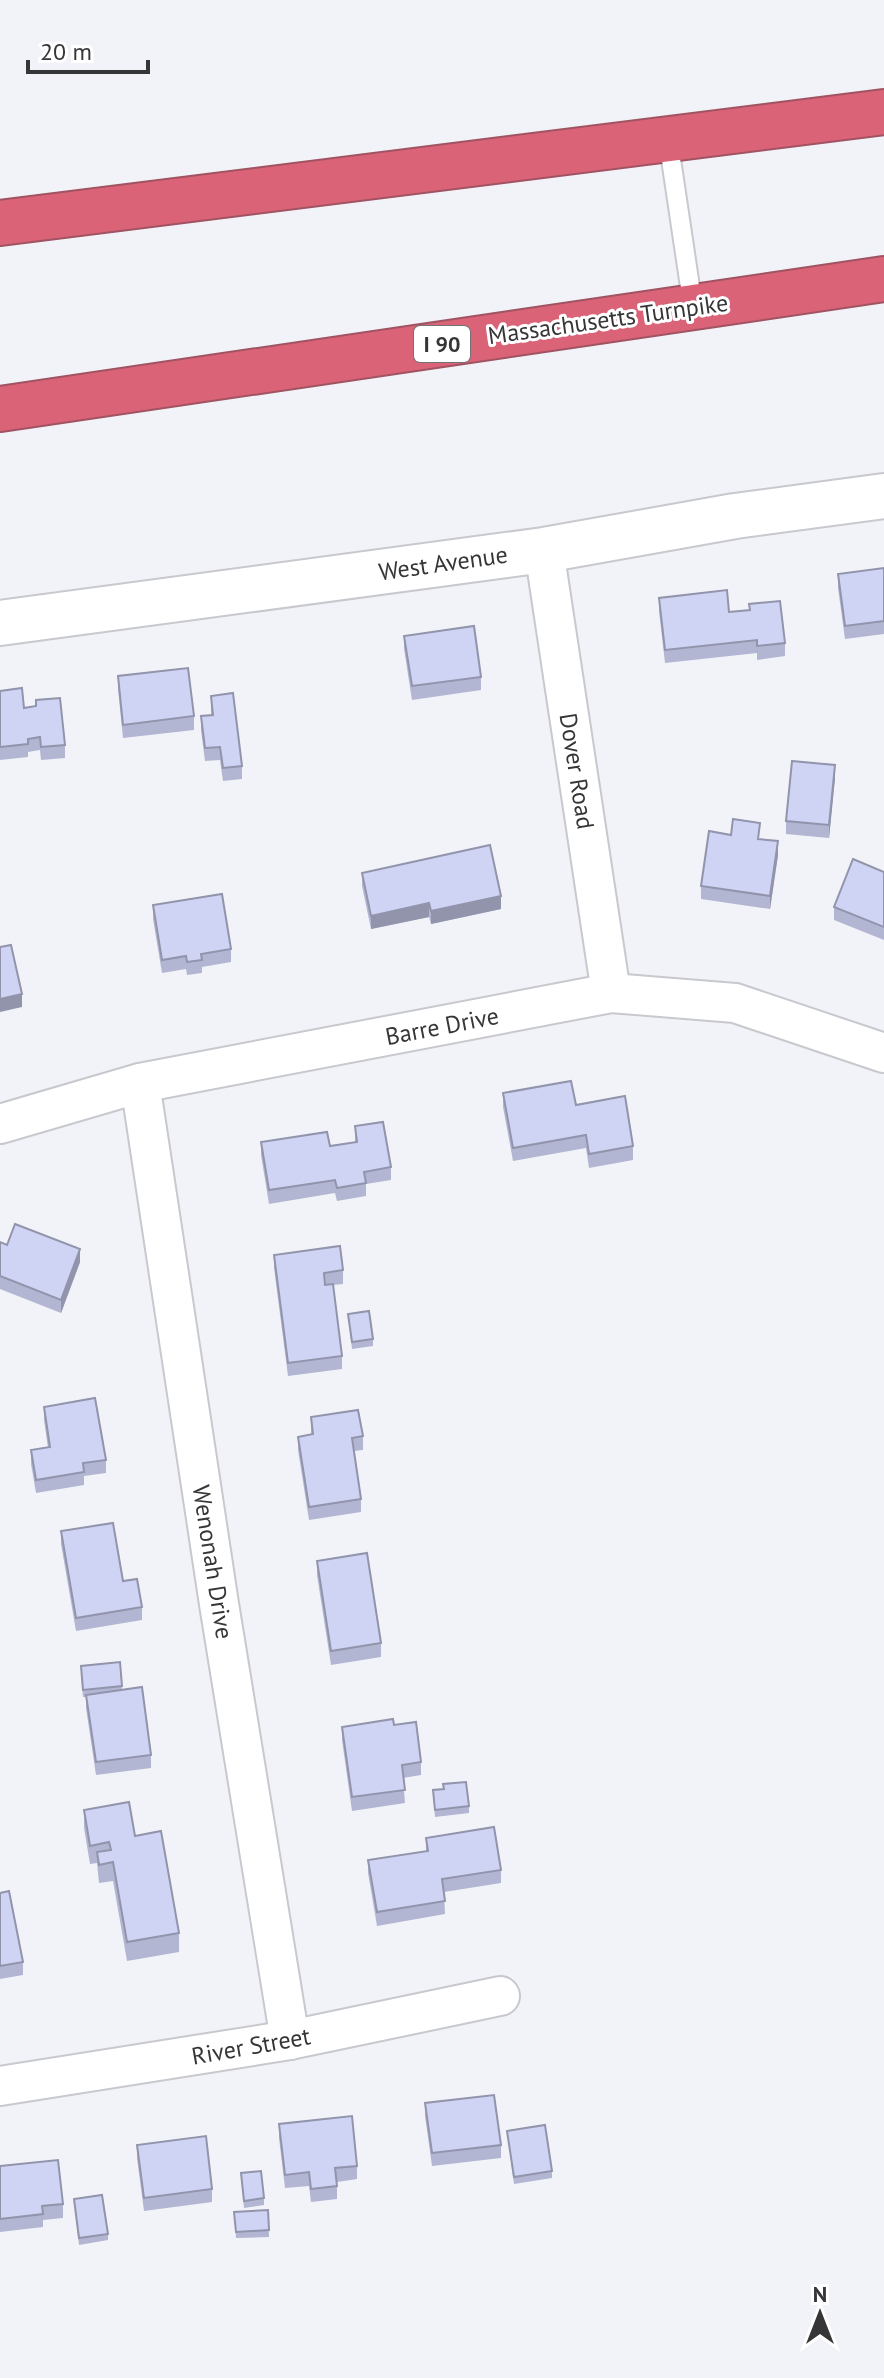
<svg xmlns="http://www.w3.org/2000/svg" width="884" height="2378" font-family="'PT Sans',sans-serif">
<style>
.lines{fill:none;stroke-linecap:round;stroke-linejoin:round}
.lane-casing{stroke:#c8c9cf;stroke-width:22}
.street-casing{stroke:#c8c9cf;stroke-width:42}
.secondary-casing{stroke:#c8c9cf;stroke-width:48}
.highway-casing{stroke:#a15362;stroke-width:48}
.lane{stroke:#fff;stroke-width:18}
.street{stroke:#fff;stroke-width:38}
.secondary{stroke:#fff;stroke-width:44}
.highway{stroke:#da6378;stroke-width:44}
.wall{fill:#b2b6d2}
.shaded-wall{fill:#9194ab}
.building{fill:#cfd4f4;stroke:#9194ab;stroke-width:2}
.labels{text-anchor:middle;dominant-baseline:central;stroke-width:6;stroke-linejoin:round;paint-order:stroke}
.shield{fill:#fff;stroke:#727274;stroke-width:2}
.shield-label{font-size:22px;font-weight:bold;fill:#363638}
.street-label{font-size:24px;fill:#363638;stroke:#fff}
</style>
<rect width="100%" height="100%" fill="#f2f3f9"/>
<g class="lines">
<defs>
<polyline id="lane" points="668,139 693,307"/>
<g id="street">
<polyline points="544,550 611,993"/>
<polyline points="140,1083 219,1604 290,2040"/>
<polyline points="0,1124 140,1083 611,993 735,1003 884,1053"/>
<polyline points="0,2086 290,2040 500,1996"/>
</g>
<polyline id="secondary" points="0,623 544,550 735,516 884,496"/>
<g id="highway">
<polyline points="0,223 884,112"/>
<polyline points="0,409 884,279"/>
</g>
</defs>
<use href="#lane" class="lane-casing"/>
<use href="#street" class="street-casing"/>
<use href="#secondary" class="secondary-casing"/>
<use href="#highway" class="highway-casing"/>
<use href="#lane" class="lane"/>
<use href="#street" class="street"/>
<use href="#secondary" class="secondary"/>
<use href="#highway" class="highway"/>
</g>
<g class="wall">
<polygon points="884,568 884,634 845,639 838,588 838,574"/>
<polygon points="659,598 729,612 749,610 749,604 785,643 785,656 757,660 757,653 665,663 659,611"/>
<polygon points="404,636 481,677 481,690 412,700 404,649"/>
<polygon points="118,676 194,716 194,730 123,738 118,689"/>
<polygon points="0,691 24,708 65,745 65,758 41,760 40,750 28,752 28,757 0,760"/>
<polygon points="211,696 242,766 242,779 223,781 220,760 205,761 201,730 201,716 211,715"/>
<polygon points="835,778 829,838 786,834 786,821"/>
<polygon points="760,839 778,855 770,909 701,899 701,886"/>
<polygon points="884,872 884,940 834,920 834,907"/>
<polygon points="362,873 501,909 431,924 429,917 371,929 362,886"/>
<polygon points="153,905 231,949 231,962 202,967 202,973 187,975 186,969 162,973 153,919"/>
<polygon points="503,1093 576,1105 633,1146 633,1160 589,1168 586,1148 513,1161 503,1107"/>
<polygon points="355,1126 391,1167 391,1180 366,1184 366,1196 337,1201 335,1193 269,1204 261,1155 261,1142 330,1146 355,1142"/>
<polygon points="0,1242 7,1245 80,1262 61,1313 0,1289"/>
<polygon points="274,1255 343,1270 343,1284 333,1285 342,1356 342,1369 288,1376 274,1268"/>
<polygon points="348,1314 373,1339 373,1346 352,1349"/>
<polygon points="44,1407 106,1460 106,1473 84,1476 84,1485 36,1493 31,1464 31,1450 48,1448 44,1420"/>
<polygon points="311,1417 363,1436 363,1450 354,1451 361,1499 361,1512 309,1520 298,1450 298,1437 311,1435"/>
<polygon points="61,1531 123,1581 142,1607 142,1620 76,1631 61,1544"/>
<polygon points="317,1561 381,1643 381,1657 331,1665 317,1575"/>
<polygon points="120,1662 122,1690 151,1755 151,1768 96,1775 86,1708 86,1697 83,1697 81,1673"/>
<polygon points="394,1725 421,1762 421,1775 403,1778 405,1803 352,1811 342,1740 342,1727"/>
<polygon points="433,1790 469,1806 469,1813 435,1817"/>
<polygon points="84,1810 135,1836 179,1933 179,1952 127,1961 113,1881 99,1883 97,1863 90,1864 84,1828"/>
<polygon points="426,1838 501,1870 501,1883 444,1892 445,1914 377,1926 368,1873 368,1860 426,1851"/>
<polygon points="0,1893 23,1962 23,1975 0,1979"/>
<polygon points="425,2103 501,2145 501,2158 432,2166 425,2116"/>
<polygon points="279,2124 357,2166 357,2179 337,2182 337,2199 311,2202 309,2186 285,2188 279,2138"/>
<polygon points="507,2131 552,2171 552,2178 514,2184"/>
<polygon points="137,2145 212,2189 212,2202 144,2211 137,2158"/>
<polygon points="0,2166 63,2204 63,2218 43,2220 43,2227 0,2232"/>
<polygon points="241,2173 264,2198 264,2205 244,2208"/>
<polygon points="74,2199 108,2234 108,2240 79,2245"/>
<polygon points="268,2210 269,2237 236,2238 234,2212"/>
</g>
<g class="shaded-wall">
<polygon points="835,765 835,778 829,838 829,825"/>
<polygon points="778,841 778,855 770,909 770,896"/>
<polygon points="501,896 501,909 431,924 431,911"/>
<polygon points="429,903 429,917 371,929 371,916"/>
<polygon points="22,994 22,1007 0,1012 0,999"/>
<polygon points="80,1249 80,1262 61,1313 61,1300"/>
</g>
<g class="building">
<polygon points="884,568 884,621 845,626 838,574"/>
<polygon points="727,590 729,612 750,610 749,604 780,601 785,643 757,646 757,640 665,650 659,598"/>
<polygon points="474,626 481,677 412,686 404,636"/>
<polygon points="188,668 194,716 123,725 118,676"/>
<polygon points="22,688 24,708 36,706 36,700 60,698 65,745 41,747 40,737 28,739 28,744 0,747 0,691"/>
<polygon points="233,693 242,766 223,768 220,747 205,748 201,716 213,715 211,696"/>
<polygon points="792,761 835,765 829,825 786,821"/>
<polygon points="733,819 760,823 758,839 778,841 770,896 701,886 709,831 731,835"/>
<polygon points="490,845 501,896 431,911 429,903 371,916 362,873"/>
<polygon points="853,859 884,872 884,927 834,907"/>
<polygon points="222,894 231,949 201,954 202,960 187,962 186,956 162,960 153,905"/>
<polygon points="11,945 22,994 0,999 0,947"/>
<polygon points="571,1081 576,1105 625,1096 633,1146 589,1154 586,1135 513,1148 503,1093"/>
<polygon points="383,1122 391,1167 364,1172 366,1183 337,1188 335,1180 269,1190 261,1142 327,1132 330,1146 357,1142 355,1126"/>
<polygon points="15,1224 80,1249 61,1300 0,1276 0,1242 7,1245"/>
<polygon points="340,1246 343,1270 324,1273 325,1285 333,1284 342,1356 288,1363 274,1255"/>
<polygon points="369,1311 373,1339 352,1342 348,1314"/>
<polygon points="95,1398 106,1460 83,1463 84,1472 36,1480 31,1450 50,1447 44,1407"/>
<polygon points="358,1410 363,1436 352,1438 361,1499 309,1507 298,1437 313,1434 311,1417"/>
<polygon points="113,1523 123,1581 137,1579 142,1607 76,1618 61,1531"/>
<polygon points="367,1553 381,1643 331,1651 317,1561"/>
<polygon points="120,1662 122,1686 83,1690 81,1666"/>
<polygon points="142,1687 151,1755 96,1762 86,1695"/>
<polygon points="393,1719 394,1725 416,1722 421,1762 402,1765 405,1790 352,1797 342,1727"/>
<polygon points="466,1782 469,1806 435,1810 433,1790 444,1789 443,1784"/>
<polygon points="129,1802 135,1836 161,1831 179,1933 127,1942 113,1862 99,1865 97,1852 111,1850 109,1842 90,1846 84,1810"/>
<polygon points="494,1827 501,1870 442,1879 445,1901 377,1912 368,1860 428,1851 426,1838"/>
<polygon points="9,1891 23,1962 0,1966 0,1893"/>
<polygon points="494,2095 501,2145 432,2153 425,2103"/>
<polygon points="352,2116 357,2166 335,2168 337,2186 311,2189 309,2172 285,2175 279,2124"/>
<polygon points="545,2125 552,2171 514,2177 507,2131"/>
<polygon points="206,2136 212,2189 144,2198 137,2145"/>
<polygon points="58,2160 63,2204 42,2206 43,2214 0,2219 0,2166"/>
<polygon points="261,2171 264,2198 244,2201 241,2173"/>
<polygon points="102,2195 108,2234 79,2238 74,2199"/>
<polygon points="268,2210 269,2230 236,2232 234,2212"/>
</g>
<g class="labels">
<rect class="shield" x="414" y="326" width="56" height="36" rx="6"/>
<g class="shield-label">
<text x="442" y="344">I 90</text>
</g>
<g class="street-label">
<text transform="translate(608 319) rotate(-8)">Massachusetts Turnpike</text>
<text transform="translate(443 563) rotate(-8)">West Avenue</text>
<text transform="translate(577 771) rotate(81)">Dover Road</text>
<text transform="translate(442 1026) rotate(-11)">Barre Drive</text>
<text transform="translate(213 1562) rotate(81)">Wenonah Drive</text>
<text transform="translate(251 2046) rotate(-10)">River Street</text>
</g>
</g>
<g transform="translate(820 2314)" stroke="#ffffff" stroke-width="6" paint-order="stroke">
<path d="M0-6L14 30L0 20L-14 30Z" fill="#363638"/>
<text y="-12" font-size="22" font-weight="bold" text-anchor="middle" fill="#363638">N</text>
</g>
<path d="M28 60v12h120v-12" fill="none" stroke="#363638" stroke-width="4"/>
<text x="40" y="60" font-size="24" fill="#363638" stroke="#ffffff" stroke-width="6" paint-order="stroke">20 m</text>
</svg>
